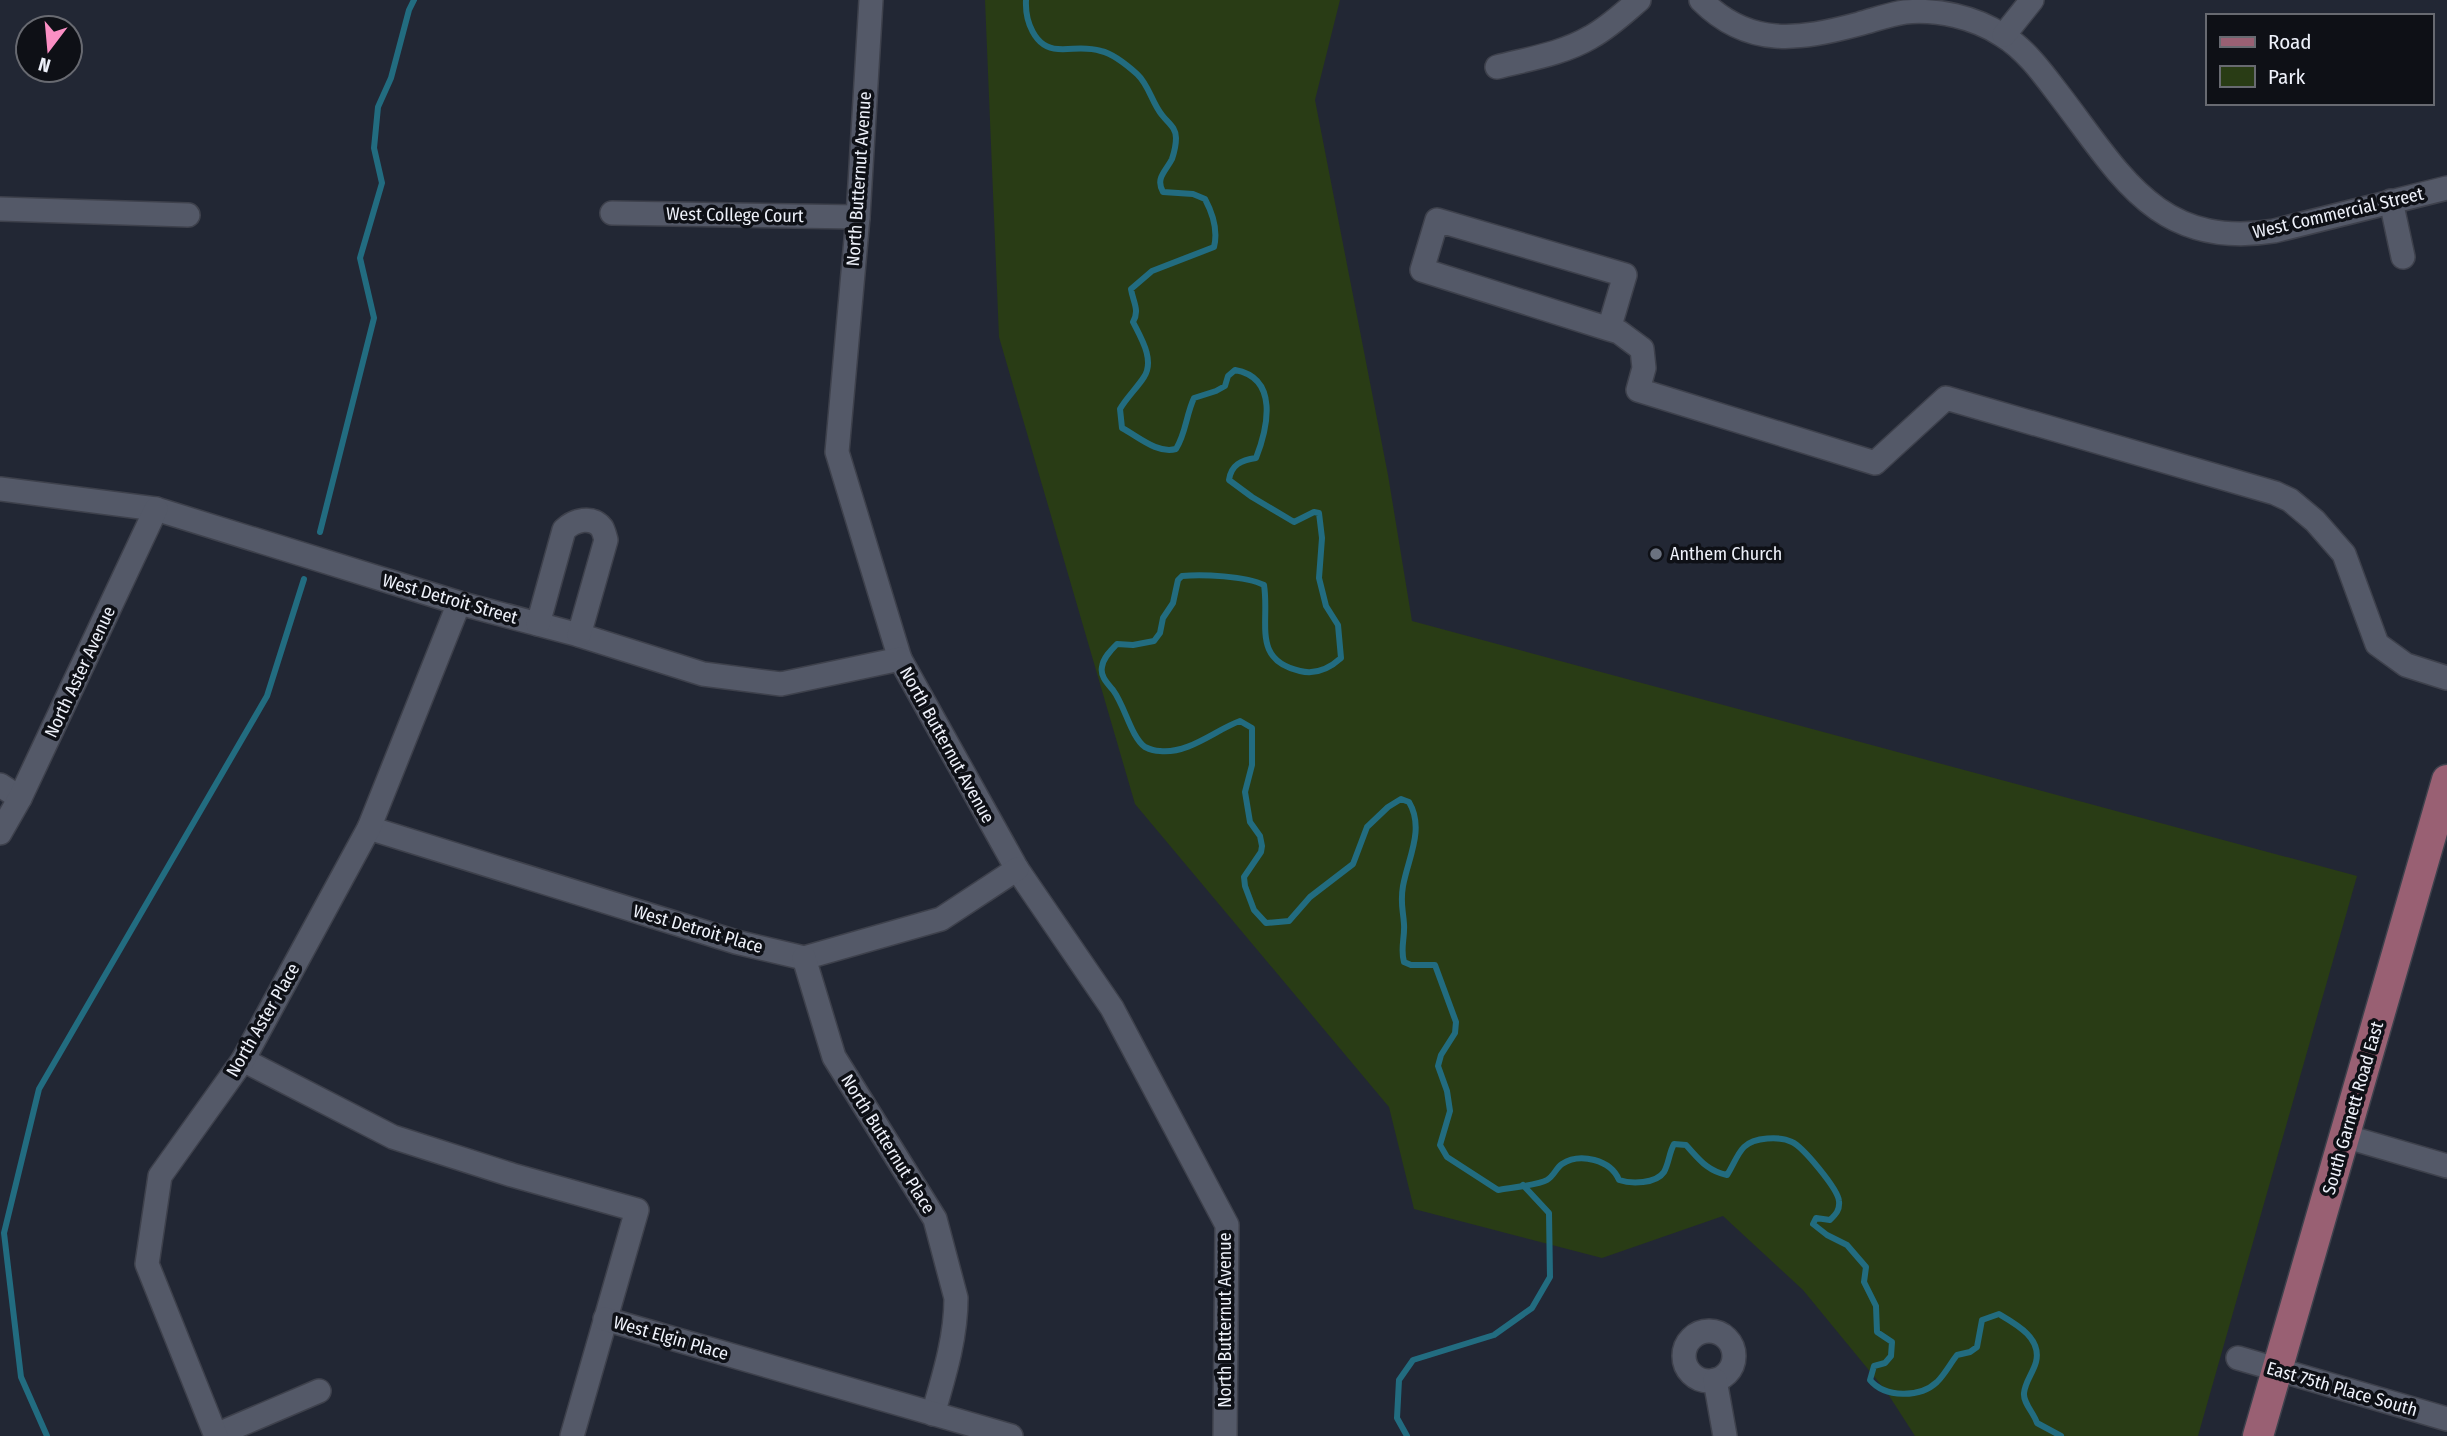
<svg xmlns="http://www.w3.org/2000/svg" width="2447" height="1436" font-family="'Fira Sans Condensed',sans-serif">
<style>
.green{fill:#293c15}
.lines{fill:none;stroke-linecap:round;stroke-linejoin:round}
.stream{stroke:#226c80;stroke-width:6}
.minor-casing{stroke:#3e414c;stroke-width:26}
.major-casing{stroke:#3e414c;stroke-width:33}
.minor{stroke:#545968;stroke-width:23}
.major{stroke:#996073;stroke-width:30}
.worship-dot{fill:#6b7280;stroke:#0e1016;stroke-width:2.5}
.labels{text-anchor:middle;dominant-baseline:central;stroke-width:7;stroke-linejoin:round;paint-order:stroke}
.street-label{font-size:18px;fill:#eef1fa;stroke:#0e1016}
.poi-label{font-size:18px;fill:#eef1fa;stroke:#0e1016;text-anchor:start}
</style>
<rect width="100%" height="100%" fill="#222734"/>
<polygon class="green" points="985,0 1340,0 1315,100 1388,475 1412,621 2357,876 2198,1436 1915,1436 1886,1391 1803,1290 1723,1216 1602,1258 1414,1209 1389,1107 1135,804 999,337"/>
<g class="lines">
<g class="stream">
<path d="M1026,0c-1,20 8,48 32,49 15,1 26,-3 43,2 13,3 26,14 36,23 12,11 15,29 25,41 6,8 14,12 14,23 0,6 -2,15 -4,21 -6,12 -17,19 -9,33l30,2 12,5c8,15 13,32 9,48l-62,24 -21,18c2,13 9,21 2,33 8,16 22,38 11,55 -7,11 -17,20 -24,32l2,19c17,9 35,26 54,21 10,-16 10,-34 18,-51l22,-7 9,-5 3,-10 7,-6c44,8 33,57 21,88 -15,2 -25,7 -27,22l23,17 42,25 20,-10 5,1 3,25 -3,40 7,28 12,19 3,33c-11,10 -25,17 -41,13 -49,-11 -30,-49 -36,-86 -18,-9 -62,-11 -82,-9l-4,4 -5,23 -10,15 -3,15 -6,8 -21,4 -16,-1c-6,6 -14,14 -15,23 -2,9 5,16 11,23 12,16 18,47 32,57 4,2 11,4 15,4 29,3 55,-21 80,-30l12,7v37l-7,27 5,30 10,14 2,10 -1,6 -17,25 1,9 9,24 12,13 23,-2 21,-24 43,-33 14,-37 21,-20 13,-8 8,3c16,27 -1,56 -6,84 -3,17 0,23 1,38 1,14 -4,25 0,38l7,3h24l21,57 -1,11 -14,22 -3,11 9,25 3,20 -10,34 7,12 51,33c11,-2 41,-5 49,-10 7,-4 9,-12 15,-16 18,-12 49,-4 57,16 12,4 37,4 45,-8 5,-9 5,-19 10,-28l12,1c13,14 21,26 41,30 6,-9 10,-21 17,-28 10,-10 36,-11 48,-5 11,5 46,47 47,59 1,9 -3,13 -9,19l-14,-2 -3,6 14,11 20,10 19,22 -2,15 12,24 1,26 15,10 -1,14 -6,7 -11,3 -4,14c15,18 50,18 67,2 8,-8 13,-18 20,-27l13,-3 7,-5 5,-27 17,-6c17,10 43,24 37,48 -3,11 -11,20 -12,31 -1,10 10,20 13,30l24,13"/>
<polyline points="320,532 374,318 360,258 382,183 374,148 378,107 391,78 409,10 414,0"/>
<polyline points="47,1436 21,1377 4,1233 39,1089 267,696 304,579"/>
<polyline points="1407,1436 1397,1418 1399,1380 1413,1360 1494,1335 1532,1308 1550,1277 1549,1213 1523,1185"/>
</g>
<defs>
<g id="minor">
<polyline points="871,0 858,217 837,452 900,659 1017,869 1112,1008 1227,1225 1225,1436"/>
<path d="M1701,0c48,48 98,40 158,24 15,-4 31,-10 46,-12 33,-3 69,5 97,23 22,13 40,37 55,57 62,80 99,158 217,139l173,-43"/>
<polyline points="2004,35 2032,0"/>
<path d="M1497,67c31,-8 65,-13 94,-30 18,-10 33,-24 48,-37"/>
<polyline points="2391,201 2403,257"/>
<polyline points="0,209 188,215"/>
<polyline points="612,213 858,217"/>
<polyline points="1609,329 1422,270 1437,220 1625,275 1609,329 1619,332 1642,349 1644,368 1638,390 1875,463 1946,398 2275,493 2290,500 2315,521 2344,554 2377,644 2406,665 2447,678"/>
<polyline points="0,489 156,509 459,603 579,635 703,674 781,684 900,659"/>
<path d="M538,624l26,-94c10,-10 28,-15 38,-2 2,4 3,8 4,12l-27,95"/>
<polyline points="0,785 20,798"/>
<polyline points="369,828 736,942 804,958 941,919 1017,869"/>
<polyline points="0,833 20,798 156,509"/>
<path d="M804,958l30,99 101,162 21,79c0,40 -12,78 -23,116"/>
<polyline points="243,1060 393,1137 512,1175 637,1210 572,1436"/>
<polyline points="2344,1136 2447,1166"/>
<polyline points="605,1319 1011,1436"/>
<circle cx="1709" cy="1356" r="25"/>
<polyline points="2238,1358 2447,1419"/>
<polyline points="1715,1380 1725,1436"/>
<polyline points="216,1435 319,1391"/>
<polyline points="216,1436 147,1264 160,1176 243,1060 369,828 459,603"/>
</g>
<polyline id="major" points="2258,1436 2447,780"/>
</defs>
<use href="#minor" class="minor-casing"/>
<use href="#major" class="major-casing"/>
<use href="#minor" class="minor"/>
<use href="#major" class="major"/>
</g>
<circle class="worship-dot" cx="1656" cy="554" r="7"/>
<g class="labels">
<g class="street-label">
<text transform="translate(859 179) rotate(-86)">North Butternut Avenue</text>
<text transform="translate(2338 213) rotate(-13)">West Commercial Street</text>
<text transform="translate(735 215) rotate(1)">West College Court</text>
<text transform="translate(450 599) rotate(16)">West Detroit Street</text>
<text transform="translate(80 672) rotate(-65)">North Aster Avenue</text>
<text transform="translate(947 745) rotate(61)">North Butternut Avenue</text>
<text transform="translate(698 929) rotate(16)">West Detroit Place</text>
<text transform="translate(263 1020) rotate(-60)">North Aster Place</text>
<text transform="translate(2353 1108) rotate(-74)">South Garnett Road East</text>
<text transform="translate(888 1144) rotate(58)">North Butternut Place</text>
<text transform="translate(1225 1320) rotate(-90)">North Butternut Avenue</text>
<text transform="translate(671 1338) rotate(16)">West Elgin Place</text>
<text transform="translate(2342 1389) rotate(16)">East 75th Place South</text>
</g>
<g class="poi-label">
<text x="1670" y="554">Anthem Church</text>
</g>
</g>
<rect x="2206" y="14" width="228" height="91" fill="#0e1016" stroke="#686a71" stroke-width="2"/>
<rect x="2220" y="37" width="35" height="10" fill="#996073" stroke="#686a71" stroke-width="2"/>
<text x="2268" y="49" font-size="21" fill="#eef1fa">Road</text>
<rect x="2220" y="66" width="35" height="21" fill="#293c15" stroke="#686a71" stroke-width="2"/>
<text x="2268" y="84" font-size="21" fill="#eef1fa">Park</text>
<g transform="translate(49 49) rotate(196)"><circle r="33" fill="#0e1016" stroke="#686a71" stroke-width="2"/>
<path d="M0-5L12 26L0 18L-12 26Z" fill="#fb8fc4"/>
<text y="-10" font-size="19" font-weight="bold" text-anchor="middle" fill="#eef1fa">N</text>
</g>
</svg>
